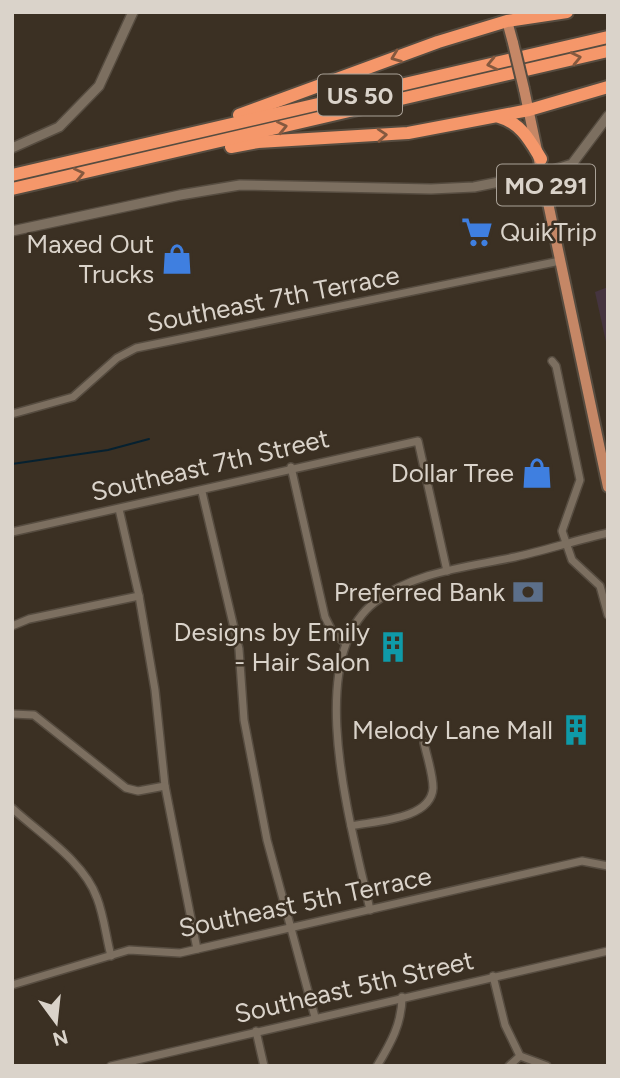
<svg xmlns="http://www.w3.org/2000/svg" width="620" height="1078" font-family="Figtree,sans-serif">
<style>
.education{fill:#45343f}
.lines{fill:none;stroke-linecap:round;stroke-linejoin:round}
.stream{stroke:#062130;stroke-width:2}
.minor-casing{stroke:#564c40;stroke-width:10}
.tertiary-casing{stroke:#564c40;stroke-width:12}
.primary-casing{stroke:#564c40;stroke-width:14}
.motorway-casing{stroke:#564c40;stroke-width:16}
.minor{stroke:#7c6f60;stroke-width:7}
.tertiary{stroke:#7c6f60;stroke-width:9}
.primary{stroke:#c58766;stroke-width:10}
.motorway{stroke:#f5976a;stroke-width:12}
.primary-bridge-casing{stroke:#564c40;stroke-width:14;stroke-linecap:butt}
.primary-bridge{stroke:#c58766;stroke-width:10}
.oneway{stroke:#85593f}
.labels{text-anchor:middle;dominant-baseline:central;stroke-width:5;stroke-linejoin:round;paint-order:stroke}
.shield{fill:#3b3023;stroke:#aaa298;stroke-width:2}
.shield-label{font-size:24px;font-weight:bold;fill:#dad3ca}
.poi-label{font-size:26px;fill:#dad3ca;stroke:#3b3023;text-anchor:end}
.street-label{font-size:26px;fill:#dad3ca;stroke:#3b3023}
</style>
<rect width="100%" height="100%" fill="#3b3023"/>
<polygon class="education" points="608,287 608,351 595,292"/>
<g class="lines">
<polyline class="stream" points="12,464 108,450 149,439"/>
<defs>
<g id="minor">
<polyline points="552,361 556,366 580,480 562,531 572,560 600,586 608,615"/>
<polyline points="12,414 73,397 117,358 136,348 560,261"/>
<polyline points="291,467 325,617 332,631 345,643"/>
<polyline points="202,492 239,649 244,720 267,840 315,1017"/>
<polyline points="119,509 139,596 155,690 165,786 197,949"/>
<polyline points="12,532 418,441 447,571"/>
<polyline points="12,626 29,619 139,596"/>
<polyline points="12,714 34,715 126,788 138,791 165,786"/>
<path d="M12,808c28,26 72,53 85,90 7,18 9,39 14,58"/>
<path d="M351,826c23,-5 80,-6 82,-38 0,-14 -6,-31 -9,-45"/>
<path d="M370,910c-17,-79 -69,-251 5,-308 40,-31 94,-35 140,-45 31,-7 62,-17 93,-24"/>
<polyline points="493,976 505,1025 520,1056 547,1066"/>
<polyline points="12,985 129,950 180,953 582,861 608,866"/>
<polyline points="256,1031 264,1066"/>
<polyline points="111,1066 608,951"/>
<path d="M377,1066c14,-23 25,-43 25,-69"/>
<polyline points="509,1066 520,1056"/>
</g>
<g id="tertiary">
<polyline points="12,148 59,127 99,86 133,12"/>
<polyline points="12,231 180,195 240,185 431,189 474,187 544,173 572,164 608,116"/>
</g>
<g id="primary">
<polyline points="507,21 513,43"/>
<polyline points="524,89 608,487"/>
</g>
<g id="motorway">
<polyline points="239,115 438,42 507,21 567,12"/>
<path d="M499,117c22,6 31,24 42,42"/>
<polyline points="231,147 258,142 408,133 529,110 608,87"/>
<polyline points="12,175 608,37"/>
<polyline points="12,189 608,51"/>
</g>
</defs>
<use href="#minor" class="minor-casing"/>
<use href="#tertiary" class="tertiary-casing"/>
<use href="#primary" class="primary-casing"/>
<use href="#motorway" class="motorway-casing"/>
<use href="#minor" class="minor"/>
<use href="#tertiary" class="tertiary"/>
<use href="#primary" class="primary"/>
<use href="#motorway" class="motorway"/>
<defs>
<polyline id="primary-bridge" points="513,43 524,89"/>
</defs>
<use href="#primary-bridge" class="primary-bridge-casing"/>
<use href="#primary-bridge" class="primary-bridge"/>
</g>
<defs><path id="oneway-chevron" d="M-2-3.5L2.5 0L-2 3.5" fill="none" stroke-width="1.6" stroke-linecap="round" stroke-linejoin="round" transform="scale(1.75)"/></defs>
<g class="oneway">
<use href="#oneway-chevron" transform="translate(396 57) rotate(159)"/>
<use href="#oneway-chevron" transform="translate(576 58) rotate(-13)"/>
<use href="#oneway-chevron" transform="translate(492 64) rotate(167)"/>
<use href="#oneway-chevron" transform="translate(282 127) rotate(-13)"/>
<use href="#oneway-chevron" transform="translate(382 135) rotate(-4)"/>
<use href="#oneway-chevron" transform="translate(79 174) rotate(-13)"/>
</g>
<defs>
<symbol id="supermarket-bare" viewBox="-9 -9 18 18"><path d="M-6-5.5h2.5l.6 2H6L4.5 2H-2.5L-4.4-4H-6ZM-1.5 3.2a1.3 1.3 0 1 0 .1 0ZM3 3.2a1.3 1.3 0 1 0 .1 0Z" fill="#3f7fe0" stroke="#3b3023" stroke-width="2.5" paint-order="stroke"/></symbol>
<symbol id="shop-bare" viewBox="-9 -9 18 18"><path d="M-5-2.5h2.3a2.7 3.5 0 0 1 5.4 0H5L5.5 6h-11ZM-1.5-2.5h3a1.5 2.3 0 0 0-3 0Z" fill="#3f7fe0" stroke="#3b3023" stroke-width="2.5" paint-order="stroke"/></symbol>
<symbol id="bank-bare" viewBox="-9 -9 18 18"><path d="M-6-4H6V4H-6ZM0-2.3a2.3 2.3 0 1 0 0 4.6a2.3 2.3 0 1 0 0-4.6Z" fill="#5c6f8a" stroke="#3b3023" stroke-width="2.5" paint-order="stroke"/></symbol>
<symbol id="building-bare" viewBox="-9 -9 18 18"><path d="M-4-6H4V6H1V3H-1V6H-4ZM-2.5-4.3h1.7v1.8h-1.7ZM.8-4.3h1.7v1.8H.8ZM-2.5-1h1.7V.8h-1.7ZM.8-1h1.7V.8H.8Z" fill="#0f9aa8" stroke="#3b3023" stroke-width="2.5" paint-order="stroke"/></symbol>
</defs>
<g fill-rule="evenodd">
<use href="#supermarket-bare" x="455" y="210" width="44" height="44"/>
<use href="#shop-bare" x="155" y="237" width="44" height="44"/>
<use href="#shop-bare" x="515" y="451" width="44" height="44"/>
<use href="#bank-bare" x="506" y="570" width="44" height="44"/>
<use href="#building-bare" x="371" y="625" width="44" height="44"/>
<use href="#building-bare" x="554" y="708" width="44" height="44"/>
</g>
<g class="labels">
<g class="shield">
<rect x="318" y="74.5" width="84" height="41" rx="5"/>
<rect x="497" y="164.5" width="98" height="41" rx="5"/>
</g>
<g class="shield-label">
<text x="360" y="95">US 50</text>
<text x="546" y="185">MO 291</text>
</g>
<g class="poi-label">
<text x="500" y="232" text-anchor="start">QuikTrip</text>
<text x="154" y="244">Maxed Out<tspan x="154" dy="30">Trucks</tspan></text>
<text x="514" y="473">Dollar Tree</text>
<text x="505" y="592">Preferred Bank</text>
<text x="370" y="632">Designs by Emily<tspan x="370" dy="30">- Hair Salon</tspan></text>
<text x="553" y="730">Melody Lane Mall</text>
</g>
<g class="street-label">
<text transform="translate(273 299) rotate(-11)">Southeast 7th Terrace</text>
<text transform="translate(210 465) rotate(-13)">Southeast 7th Street</text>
<text transform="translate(305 902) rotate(-12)">Southeast 5th Terrace</text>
<text transform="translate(354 987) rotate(-13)">Southeast 5th Street</text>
</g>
</g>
<rect width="620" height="1078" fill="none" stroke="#dad3ca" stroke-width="28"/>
<g transform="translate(56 1022) rotate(165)" stroke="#3b3023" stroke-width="5" paint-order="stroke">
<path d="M0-5L12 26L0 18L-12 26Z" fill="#dad3ca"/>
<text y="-10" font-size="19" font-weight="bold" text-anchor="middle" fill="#dad3ca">N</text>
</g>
</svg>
